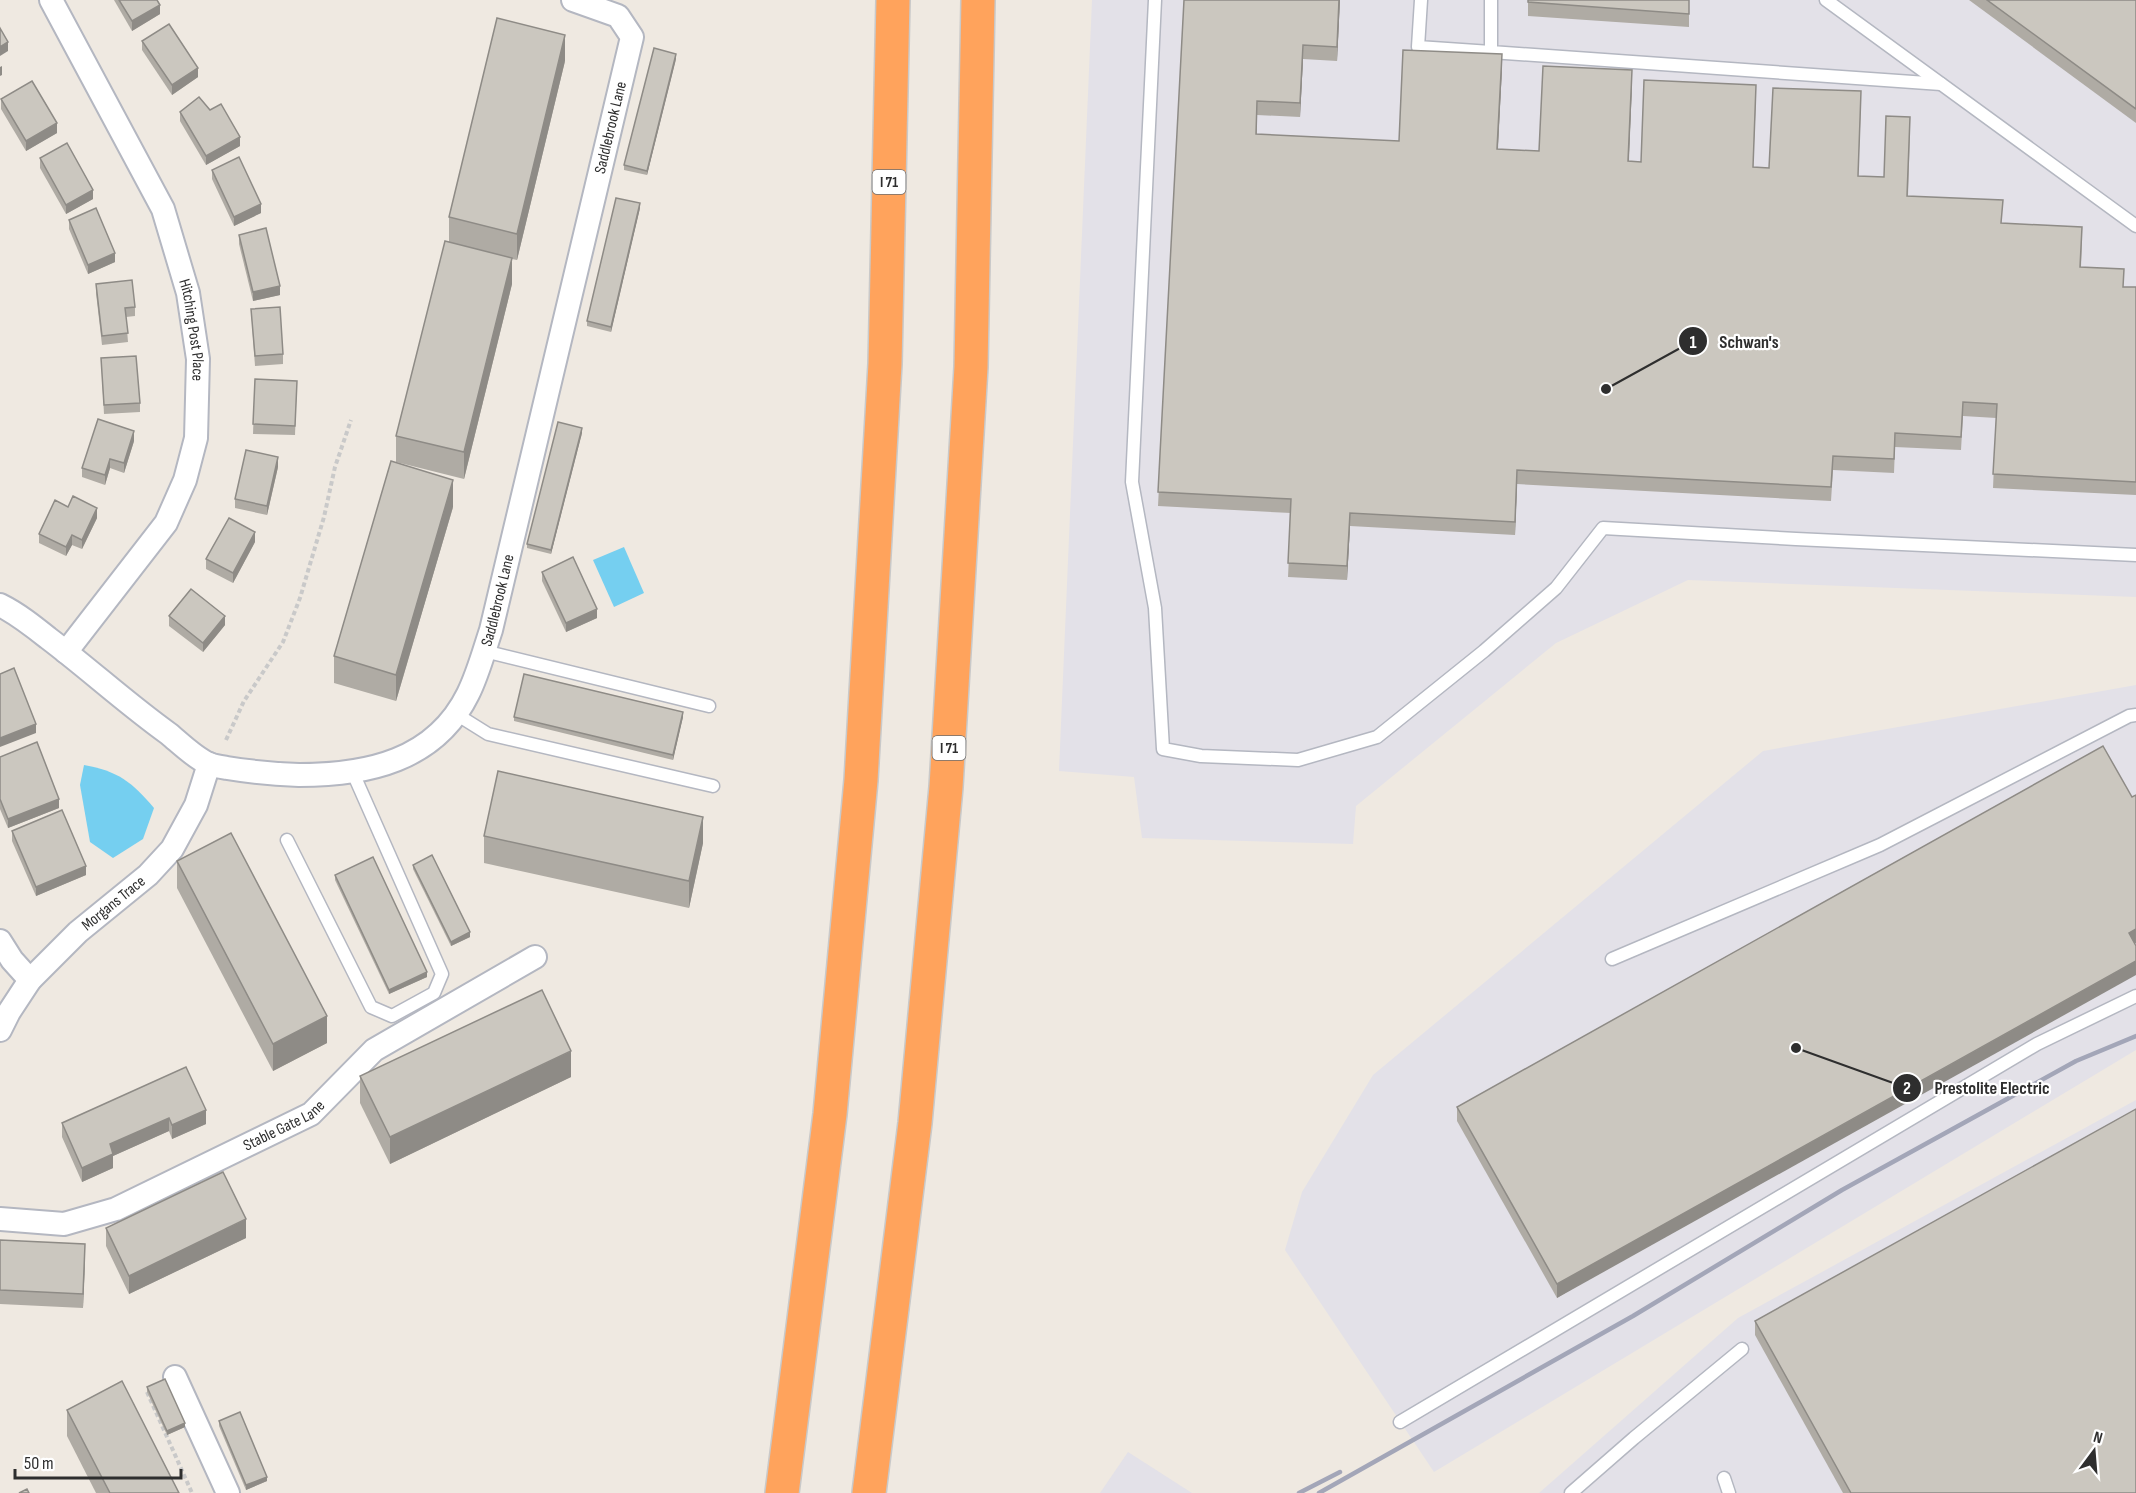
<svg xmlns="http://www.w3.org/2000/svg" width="2136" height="1493" font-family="'Sofia Sans Condensed',sans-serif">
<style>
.industrial{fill:#e3e1e8}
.water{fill:#75cff0}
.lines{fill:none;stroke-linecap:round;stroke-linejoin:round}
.service-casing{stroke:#b4b7c1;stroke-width:15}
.minor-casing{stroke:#b4b7c1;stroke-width:26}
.motorway-casing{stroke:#c9c9c9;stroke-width:36}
.path{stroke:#c9c9c9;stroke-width:4;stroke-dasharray:4.5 3;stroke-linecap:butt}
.service{stroke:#fff;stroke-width:12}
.minor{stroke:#fff;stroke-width:22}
.motorway{stroke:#ffa35c;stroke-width:33}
.rail{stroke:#a3a6b8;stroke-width:4.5}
.wall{fill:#afaba4}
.shaded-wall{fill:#8e8b86}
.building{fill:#cbc7bf;stroke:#8e8b86;stroke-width:1.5}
.labels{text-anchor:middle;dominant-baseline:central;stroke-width:4.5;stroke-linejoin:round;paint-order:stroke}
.shield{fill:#fff;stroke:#6d6d6d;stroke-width:1.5}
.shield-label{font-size:15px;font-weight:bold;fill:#2e2e2e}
.street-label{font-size:16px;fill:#2e2e2e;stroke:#fff}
.leader{fill:none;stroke:#2e2e2e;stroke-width:2}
.callout-dot{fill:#2e2e2e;stroke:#fff;stroke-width:2}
.mark-label{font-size:18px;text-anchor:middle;font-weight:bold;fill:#fff}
.callout-label{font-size:18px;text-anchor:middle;font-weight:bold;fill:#2e2e2e;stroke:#fff;stroke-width:4.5;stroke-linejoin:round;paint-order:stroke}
</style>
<rect width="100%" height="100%" fill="#efe9e1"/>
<g class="industrial">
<polygon points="1092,0 2136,0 2136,597 1688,580 1556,643 1356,806 1353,844 1142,838 1134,777 1059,771"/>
<polygon points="2136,685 2136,1050 1434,1472 1285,1250 1302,1192 1373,1075 1763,751"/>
<polygon points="2136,1100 2136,1493 1539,1493 1738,1318"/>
<polygon points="1128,1452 1192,1493 1100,1493"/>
</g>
<g class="water">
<polygon points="624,547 644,593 614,607 593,560"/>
<path d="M84,765c34,6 48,17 70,43l-11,31 -30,19 -23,-16 -10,-57z"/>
</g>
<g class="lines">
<defs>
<g id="service">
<polyline points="1155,0 1132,482 1155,608 1163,749 1201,756 1298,760 1377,737 1484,651 1556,588 1603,528 1796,539 2136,555"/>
<polyline points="1421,0 1418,47 1491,52"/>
<polyline points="1491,0 1491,52 1941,84"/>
<polyline points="1826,0 2136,226"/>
<polyline points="484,651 709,706"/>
<polyline points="456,714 488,734 713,786"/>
<polyline points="287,840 371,1007 392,1016 434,993 442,974 353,773"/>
<polyline points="1612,959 1880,845 2129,716 2136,715"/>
<polyline points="1400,1422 2037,1044 2136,996"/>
<polyline points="1724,1478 1729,1493"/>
<polyline points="1571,1493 1634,1438 1742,1349"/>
</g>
<g id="minor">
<path id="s1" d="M51,0l112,209 25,84 10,66 -2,79 -11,42 -19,43 -100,129"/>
<path id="s2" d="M0,605c18,9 33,21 48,33 41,31 79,66 121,96 12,10 26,24 40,30 5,2 12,3 18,4 24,4 47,6 72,7 68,0 136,-14 169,-81 10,-20 16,-43 23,-64l141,-593 -14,-21 -45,-16"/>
<polyline points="0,941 12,960 30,980"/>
<path id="s3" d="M0,1030l9,-18 21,-32 48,-48 70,-57 24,-26 24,-44 13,-41"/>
<path id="s4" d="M0,1219l64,5 52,-15 195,-95 63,-64 161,-93"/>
<polyline points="175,1377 228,1493"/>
</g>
<g id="motorway">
<polyline points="782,1493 830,1114 861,780 885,364 893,0"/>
<polyline points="869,1493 915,1123 946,787 971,367 978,0"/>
</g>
</defs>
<use href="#service" class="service-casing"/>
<use href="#minor" class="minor-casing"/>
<use href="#motorway" class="motorway-casing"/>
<g class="path">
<polyline points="226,740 244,701 283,642 300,598 324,517 335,467 351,420"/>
<polyline points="147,1392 192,1493"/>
</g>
<use href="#service" class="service"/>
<use href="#minor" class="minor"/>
<use href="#motorway" class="motorway"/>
<g class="rail">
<polyline points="1299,1493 1340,1472"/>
<polyline points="1319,1493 1633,1316 1842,1190 2076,1061 2136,1036"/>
</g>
</g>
<g class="wall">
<polygon points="114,0 157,0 160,14 132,31"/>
<polygon points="1184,0 1340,0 1337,61 1303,59 1300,117 1257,115 1257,134 1399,141 1502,68 1498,149 1539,151 1632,84 1629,161 1641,162 1756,99 1753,167 1769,168 1861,105 1858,176 1884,177 1910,131 1908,196 2002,223 2082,241 2081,267 2123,287 2136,287 2136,495 1993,488 1996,418 1963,416 1961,450 1895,447 1894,473 1833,470 1831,501 1517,484 1515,535 1350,526 1347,580 1288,577 1291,513 1158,506"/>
<polygon points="1528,0 1689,0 1689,27 1528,16"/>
<polygon points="1969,0 2136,0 2136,123"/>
<polygon points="142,41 198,77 172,95 142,50"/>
<polygon points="676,59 647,175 624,170 624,165"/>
<polygon points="565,61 517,260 512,259 512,284 464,479 396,462 396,436 449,242 449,217"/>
<polygon points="1,99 57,133 26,151 1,109"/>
<polygon points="180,112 240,146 206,165 180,121"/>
<polygon points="40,158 93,199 66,214 40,168"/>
<polygon points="212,170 261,213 234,226 212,179"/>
<polygon points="640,208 611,332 587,326 587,321"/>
<polygon points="69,220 115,262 88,274 69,229"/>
<polygon points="239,235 280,295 253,301 239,244"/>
<polygon points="96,284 135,307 135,316 126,317 128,342 102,345 96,293"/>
<polygon points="251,309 283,354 283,364 255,366"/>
<polygon points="101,358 140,403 140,412 104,414"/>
<polygon points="255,379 297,381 295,435 253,434"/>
<polygon points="582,433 551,554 527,548 527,544"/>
<polygon points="134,441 124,473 110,468 105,485 82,477 82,468"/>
<polygon points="278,467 267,515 235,508 235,499"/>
<polygon points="68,507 97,518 82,549 72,545 66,556 39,543 39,534"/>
<polygon points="453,507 396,701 334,683 334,656"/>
<polygon points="255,542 233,583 206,569 206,559"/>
<polygon points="542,572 597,618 566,632 542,581"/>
<polygon points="169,616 225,625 203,652 169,626"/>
<polygon points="514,717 683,717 673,760 514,721"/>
<polygon points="0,757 59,808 8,828 0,809"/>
<polygon points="2136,795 2136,943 1557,1298 1457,1121 1457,1107"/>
<polygon points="12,831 86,875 36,896 12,841"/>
<polygon points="484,836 703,843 689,908 484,863"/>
<polygon points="177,861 327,1043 273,1071 177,888"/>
<polygon points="413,865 470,937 451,946 413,869"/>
<polygon points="335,875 427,977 389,994 335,880"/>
<polygon points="186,1067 206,1124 172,1139 169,1131 113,1156 113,1168 82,1182 62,1137 62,1123"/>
<polygon points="360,1076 571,1077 390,1164 360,1103"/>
<polygon points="106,1228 246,1238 129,1294 106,1246"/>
<polygon points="0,1240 85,1258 83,1308 0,1304"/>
<polygon points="1755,1321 2136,1493 1843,1493 1755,1335"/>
<polygon points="147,1387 185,1427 167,1435 147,1392"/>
<polygon points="67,1410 179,1493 96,1493 67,1436"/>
<polygon points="219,1421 267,1481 246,1490 219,1426"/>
</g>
<g class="shaded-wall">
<polygon points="1339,0 1340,0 1337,61 1337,47"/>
<polygon points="160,5 160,14 132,31 132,21"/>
<polygon points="565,35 565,61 517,260 517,234"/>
<polygon points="8,42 8,51 0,56 0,47"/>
<polygon points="1303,45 1303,59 1300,117 1300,103"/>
<polygon points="676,54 676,59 647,175 647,171"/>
<polygon points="1502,54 1502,68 1497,163 1497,149"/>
<polygon points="2,66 2,75 0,76 0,67"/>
<polygon points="198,68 198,77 172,95 172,85"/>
<polygon points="1632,70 1632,84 1628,175 1628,161"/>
<polygon points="57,123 57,133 26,151 26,141"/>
<polygon points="240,137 240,146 206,165 206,156"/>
<polygon points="93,190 93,199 66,214 66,205"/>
<polygon points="640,203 640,208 611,332 611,327"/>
<polygon points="261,204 261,213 234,226 234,217"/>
<polygon points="115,253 115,262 88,274 88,265"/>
<polygon points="512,258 512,284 464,479 464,452"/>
<polygon points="280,286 280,295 253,301 253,292"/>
<polygon points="582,428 582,433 551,554 551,550"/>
<polygon points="134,431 134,441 124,473 124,463"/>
<polygon points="278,457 278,467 267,515 267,506"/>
<polygon points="110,459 110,468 105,485 105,475"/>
<polygon points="1517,470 1517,484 1515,535 1515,522"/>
<polygon points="453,480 453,507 396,701 396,675"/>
<polygon points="97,508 97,518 82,549 82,540"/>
<polygon points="1350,513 1350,526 1347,580 1347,566"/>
<polygon points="255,532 255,542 233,583 233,573"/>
<polygon points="72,535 72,545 66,556 66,547"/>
<polygon points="597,609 597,618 566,632 566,623"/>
<polygon points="225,616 225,625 203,652 203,643"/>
<polygon points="683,712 683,717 673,760 673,755"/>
<polygon points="36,724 36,733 0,747 0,738"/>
<polygon points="59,799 59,808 8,828 8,819"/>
<polygon points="703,817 703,843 689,908 689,881"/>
<polygon points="86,866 86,875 36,896 36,887"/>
<polygon points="2136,929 2136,943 2129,947 2129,933"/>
<polygon points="470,932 470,937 451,946 451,942"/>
<polygon points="2136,961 2136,975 1557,1298 1557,1284"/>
<polygon points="427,972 427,977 389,994 389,990"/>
<polygon points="327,1016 327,1043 273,1071 273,1044"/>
<polygon points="571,1051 571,1077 390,1164 390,1137"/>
<polygon points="206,1110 206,1124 172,1139 172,1125"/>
<polygon points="169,1118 169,1131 113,1156 113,1168 82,1182 82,1168 110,1144"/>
<polygon points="246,1219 246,1238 129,1294 129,1276"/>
<polygon points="85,1244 85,1258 83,1308 83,1294"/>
<polygon points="185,1423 185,1427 167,1435 167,1431"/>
<polygon points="267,1477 267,1481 246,1490 246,1485"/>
</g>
<g class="building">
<polygon points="119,0 157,0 160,5 132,21"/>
<polygon points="1184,0 1339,0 1337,47 1303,45 1300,103 1257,101 1256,134 1399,141 1403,50 1502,54 1497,149 1539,151 1543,66 1632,70 1628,161 1641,162 1644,80 1756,85 1753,167 1769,168 1773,88 1861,91 1858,176 1884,177 1886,116 1910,117 1907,196 2003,200 2001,223 2082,227 2080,267 2124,269 2123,287 2136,287 2136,482 1993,474 1997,404 1963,402 1961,437 1895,433 1894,459 1833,456 1831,487 1517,470 1515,522 1350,513 1347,566 1288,563 1291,499 1158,492"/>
<polygon points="1528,0 1689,0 1689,14 1528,2"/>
<polygon points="1987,0 2136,0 2136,109"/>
<polygon points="497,18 565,35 517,234 449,217"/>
<polygon points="169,24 198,68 172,85 142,41"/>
<polygon points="0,28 8,42 0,47"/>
<polygon points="654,48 676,54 647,171 624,165"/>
<polygon points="32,81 57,123 26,141 1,99"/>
<polygon points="199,97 210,110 221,104 240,137 206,156 180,112"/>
<polygon points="67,143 93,190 66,205 40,158"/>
<polygon points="239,157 261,204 234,217 212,170"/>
<polygon points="616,198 640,203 611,327 587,321"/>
<polygon points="96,208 115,253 88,265 69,220"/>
<polygon points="266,228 280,286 253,292 239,235"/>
<polygon points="445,241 512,258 464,452 396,436"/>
<polygon points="132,280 135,307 125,308 128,333 102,336 96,284"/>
<polygon points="280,307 283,354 255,356 251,309"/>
<polygon points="136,356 140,403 104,405 101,358"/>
<polygon points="255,379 297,381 295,426 253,424"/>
<polygon points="98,419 134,431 124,463 110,459 105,475 82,468"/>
<polygon points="558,422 582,428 551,550 527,544"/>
<polygon points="246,450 278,457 267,506 235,499"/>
<polygon points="391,461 453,480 396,675 334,656"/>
<polygon points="73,496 97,508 82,540 72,535 66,547 39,534 55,500 68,507"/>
<polygon points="229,518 255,532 233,573 206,559"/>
<polygon points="573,557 597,609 566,623 542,572"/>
<polygon points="191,589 225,616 203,643 169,616"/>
<polygon points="14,668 36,724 0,738 0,674"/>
<polygon points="524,674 683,712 673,755 514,717"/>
<polygon points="37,742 59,799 8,819 0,799 0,757"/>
<polygon points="2103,746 2132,797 2136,795 2136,929 2129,933 2136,946 2136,961 1557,1284 1457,1107"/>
<polygon points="498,771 703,817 689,881 484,836"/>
<polygon points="62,810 86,866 36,887 12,831"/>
<polygon points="231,833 327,1016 273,1044 177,861"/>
<polygon points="432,855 470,932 451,942 413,865"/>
<polygon points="373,857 427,972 389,990 335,875"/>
<polygon points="542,990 571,1051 390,1137 360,1076"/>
<polygon points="186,1067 206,1110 172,1125 169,1118 110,1144 113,1154 82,1168 62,1123"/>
<polygon points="2136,1109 2136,1493 1851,1493 1755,1321"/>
<polygon points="223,1172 246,1219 129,1276 106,1228"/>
<polygon points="0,1240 85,1244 83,1294 0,1290"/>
<polygon points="165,1379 185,1423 167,1431 147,1387"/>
<polygon points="122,1381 179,1493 110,1493 67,1410"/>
<polygon points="240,1412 267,1477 246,1485 219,1421"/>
<polygon points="27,1489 29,1493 19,1493"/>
</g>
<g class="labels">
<g class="shield">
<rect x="872.5" y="170" width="33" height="24" rx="4.5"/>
<rect x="932.5" y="736" width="33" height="24" rx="4.5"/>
</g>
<g class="shield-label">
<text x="889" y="182">I 71</text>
<text x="949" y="748">I 71</text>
</g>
<g class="street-label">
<text stroke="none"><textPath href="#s2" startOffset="1137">Saddlebrook Lane</textPath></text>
<text stroke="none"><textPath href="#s1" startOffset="362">Hitching Post Place</textPath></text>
<text stroke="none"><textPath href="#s2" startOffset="651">Saddlebrook Lane</textPath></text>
<text stroke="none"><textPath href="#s3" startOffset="172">Morgans Trace</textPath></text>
<text stroke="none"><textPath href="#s4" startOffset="306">Stable Gate Lane</textPath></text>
</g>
</g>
<path class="leader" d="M1606 389L1693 341M1796 1048L1907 1088"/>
<g class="callout-dot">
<circle cx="1606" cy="389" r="6"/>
<circle cx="1796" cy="1048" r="6"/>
<circle cx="1693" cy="341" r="15"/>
<circle cx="1907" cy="1088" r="15"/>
</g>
<g class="mark-label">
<text x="1693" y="348">1</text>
<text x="1907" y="1094">2</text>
</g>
<g class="callout-label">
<text x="1749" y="348">Schwan's</text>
<text x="1992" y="1094">Prestolite Electric</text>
</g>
<g transform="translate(2094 1451) rotate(16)" stroke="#ffffff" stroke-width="4.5" paint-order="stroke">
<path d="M0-4.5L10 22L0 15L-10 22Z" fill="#2e2e2e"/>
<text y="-9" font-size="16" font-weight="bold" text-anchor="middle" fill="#2e2e2e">N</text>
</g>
<path d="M15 1469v9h166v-9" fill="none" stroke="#2e2e2e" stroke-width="3"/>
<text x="24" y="1469" font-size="18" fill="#2e2e2e" stroke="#ffffff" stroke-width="4.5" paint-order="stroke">50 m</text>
</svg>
